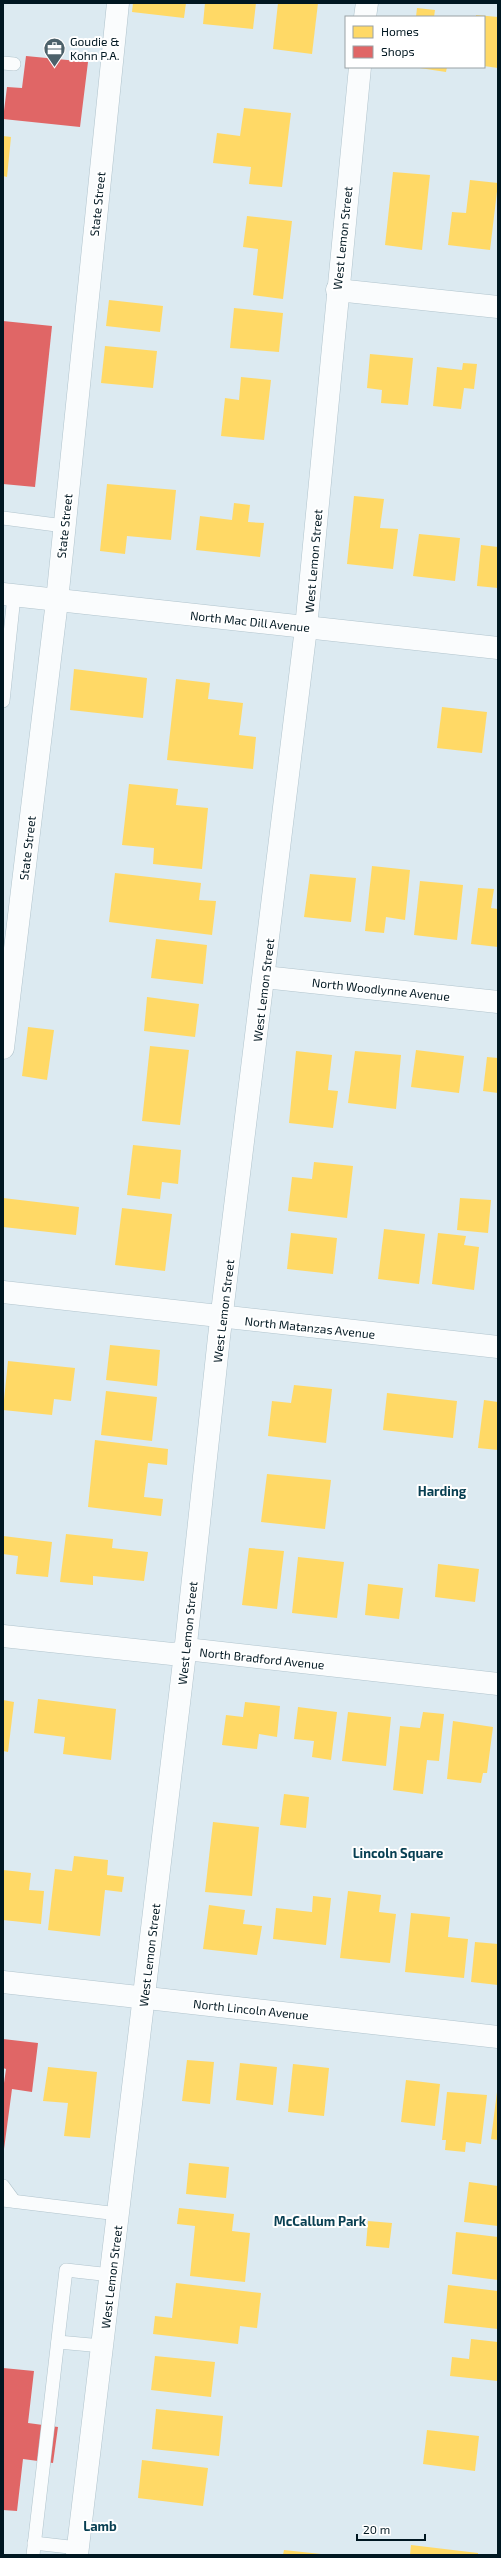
<svg xmlns="http://www.w3.org/2000/svg" width="501" height="2558" font-family="'Exo 2',sans-serif">
<style>
.homes{fill:#ffd966}
.shops{fill:#e06666}
.lines{fill:none;stroke-linecap:round;stroke-linejoin:round}
.lane-casing{stroke:#b1c4cd;stroke-width:14}
.street-casing{stroke:#b1c4cd;stroke-width:23}
.secondary-casing{stroke:#b1c4cd;stroke-width:23}
.lane{stroke:#fafcfd;stroke-width:13}
.street{stroke:#fafcfd;stroke-width:22}
.secondary{stroke:#fafcfd;stroke-width:22}
.labels{text-anchor:middle;dominant-baseline:central;stroke-width:4;stroke-linejoin:round;paint-order:stroke}
.poi-label{font-size:12px;fill:#001721;stroke:#fff;text-anchor:start}
.street-label{font-size:12px;fill:#001721;stroke:#fff}
.neighbourhood-label{font-size:13px;font-weight:bold;fill:#083f52;stroke:#fff}
</style>
<rect width="100%" height="100%" fill="#dceaf1"/>
<g class="homes">
<polygon points="133,3 186,3 184,18 132,12"/>
<polygon points="205,3 256,3 253,29 203,24"/>
<polygon points="278,3 318,3 312,54 273,49"/>
<polygon points="417,8 435,10 434,17 416,17"/>
<polygon points="476,15 498,17 498,68 484,66 484,17 476,17"/>
<polygon points="413,67 447,67 446,72"/>
<polygon points="244,108 291,113 282,187 249,184 251,167 213,163 217,133 240,136"/>
<polygon points="3,136 11,137 7,177 3,176"/>
<polygon points="393,172 430,175 422,250 385,245"/>
<polygon points="470,180 498,183 490,250 448,245 452,212 466,213"/>
<polygon points="247,216 292,221 283,299 253,295 258,249 243,247"/>
<polygon points="109,300 163,306 160,332 106,326"/>
<polygon points="234,308 283,313 279,352 230,348"/>
<polygon points="105,346 157,351 153,388 101,383"/>
<polygon points="370,354 413,358 408,405 381,403 382,390 367,388"/>
<polygon points="463,363 477,364 474,389 464,388 461,409 433,406 437,367 462,370"/>
<polygon points="241,377 271,380 264,440 221,436 225,398 239,400"/>
<polygon points="107,484 176,490 171,540 127,536 125,554 100,551"/>
<polygon points="354,496 384,499 380,528 398,529 393,569 347,564"/>
<polygon points="234,503 250,505 248,522 264,523 260,557 196,550 200,516 232,520"/>
<polygon points="419,534 460,538 455,581 413,576"/>
<polygon points="481,545 498,547 498,588 477,586"/>
<polygon points="74,669 147,678 143,718 70,710"/>
<polygon points="176,679 210,683 208,699 243,703 239,735 256,737 253,769 167,760"/>
<polygon points="442,707 487,712 482,753 437,748"/>
<polygon points="129,784 178,789 176,805 208,808 202,869 153,864 154,848 122,845"/>
<polygon points="372,866 410,870 405,920 386,917 384,933 365,931"/>
<polygon points="115,873 201,883 199,900 216,901 212,935 109,922"/>
<polygon points="310,874 356,878 351,922 304,917"/>
<polygon points="420,881 463,885 457,940 414,935"/>
<polygon points="478,888 494,889 491,908 498,909 498,947 471,944"/>
<polygon points="156,939 207,945 203,984 151,978"/>
<polygon points="147,997 199,1004 195,1037 144,1031"/>
<polygon points="28,1027 54,1030 47,1080 22,1076"/>
<polygon points="150,1046 189,1050 180,1125 142,1121"/>
<polygon points="416,1050 464,1056 459,1093 411,1087"/>
<polygon points="296,1051 332,1055 328,1090 338,1091 333,1128 289,1123"/>
<polygon points="355,1051 401,1055 396,1109 348,1103"/>
<polygon points="487,1057 498,1058 498,1093 483,1091"/>
<polygon points="133,1145 181,1150 178,1184 162,1182 160,1199 127,1195"/>
<polygon points="314,1162 353,1166 347,1218 288,1211 292,1177 312,1179"/>
<polygon points="3,1198 79,1207 76,1235 3,1227"/>
<polygon points="460,1198 491,1200 488,1233 457,1230"/>
<polygon points="122,1208 172,1214 165,1271 115,1265"/>
<polygon points="384,1229 425,1234 419,1284 378,1279"/>
<polygon points="291,1233 337,1238 333,1274 287,1269"/>
<polygon points="438,1233 466,1236 464,1245 479,1247 474,1290 432,1284"/>
<polygon points="110,1345 160,1350 157,1386 106,1380"/>
<polygon points="8,1361 75,1368 71,1401 54,1399 52,1415 3,1410"/>
<polygon points="294,1385 332,1389 326,1443 268,1436 272,1401 291,1403"/>
<polygon points="106,1391 157,1397 152,1441 101,1435"/>
<polygon points="387,1393 457,1401 453,1438 383,1430"/>
<polygon points="484,1400 498,1402 498,1450 478,1448"/>
<polygon points="95,1440 168,1449 167,1465 148,1463 144,1497 163,1499 161,1516 88,1507"/>
<polygon points="267,1474 331,1480 325,1529 261,1522"/>
<polygon points="66,1534 113,1539 112,1548 148,1552 144,1581 93,1576 93,1585 60,1582"/>
<polygon points="3,1536 52,1542 48,1577 16,1574 18,1556 3,1554"/>
<polygon points="249,1548 284,1551 277,1609 242,1605"/>
<polygon points="298,1557 344,1562 337,1618 292,1613"/>
<polygon points="438,1564 479,1569 475,1602 435,1597"/>
<polygon points="368,1584 403,1588 399,1619 365,1615"/>
<polygon points="38,1699 116,1709 111,1760 63,1754 65,1737 34,1733"/>
<polygon points="3,1700 14,1702 8,1752 3,1751"/>
<polygon points="245,1702 280,1706 277,1737 259,1734 257,1749 222,1745 226,1715 243,1717"/>
<polygon points="298,1707 337,1712 331,1760 312,1757 314,1741 294,1739"/>
<polygon points="348,1712 391,1717 386,1766 342,1761"/>
<polygon points="423,1712 444,1714 439,1761 427,1760 423,1794 393,1790 400,1726 420,1728"/>
<polygon points="453,1721 493,1727 487,1773 483,1773 481,1783 447,1779"/>
<polygon points="284,1794 309,1797 306,1828 280,1825"/>
<polygon points="213,1822 259,1827 252,1896 205,1892"/>
<polygon points="74,1856 108,1860 107,1875 124,1877 122,1892 105,1890 100,1936 48,1930 55,1869 72,1871"/>
<polygon points="3,1870 31,1873 29,1890 44,1891 41,1924 3,1920"/>
<polygon points="348,1891 381,1895 379,1912 396,1914 390,1963 340,1958"/>
<polygon points="313,1896 331,1898 326,1945 273,1939 276,1908 312,1912"/>
<polygon points="209,1905 245,1910 243,1924 262,1926 257,1955 203,1949"/>
<polygon points="411,1913 450,1917 448,1937 468,1939 464,1978 405,1972"/>
<polygon points="475,1942 498,1944 498,1985 471,1982"/>
<polygon points="187,2060 214,2062 210,2104 182,2101"/>
<polygon points="240,2063 277,2067 273,2105 236,2100"/>
<polygon points="293,2064 329,2068 324,2116 288,2112"/>
<polygon points="48,2067 97,2072 90,2138 64,2136 68,2103 43,2101"/>
<polygon points="406,2080 440,2084 435,2126 401,2122"/>
<polygon points="447,2092 487,2095 481,2144 466,2142 465,2152 445,2150 446,2140 442,2140"/>
<polygon points="497,2092 498,2092 498,2140 491,2139"/>
<polygon points="189,2163 229,2167 226,2198 186,2194"/>
<polygon points="469,2182 498,2186 498,2226 464,2222"/>
<polygon points="179,2208 234,2214 232,2231 250,2233 245,2282 190,2276 195,2226 177,2224"/>
<polygon points="368,2221 392,2223 389,2248 366,2246"/>
<polygon points="456,2232 498,2237 498,2280 452,2274"/>
<polygon points="176,2283 261,2293 257,2328 240,2326 238,2344 153,2334 155,2316 172,2318"/>
<polygon points="448,2285 498,2291 498,2329 444,2323"/>
<polygon points="471,2339 498,2342 498,2381 450,2376 452,2357 469,2359"/>
<polygon points="155,2356 215,2362 211,2397 151,2390"/>
<polygon points="156,2409 223,2416 219,2456 152,2449"/>
<polygon points="427,2430 479,2436 475,2471 423,2464"/>
<polygon points="142,2460 208,2468 203,2506 138,2498"/>
<polygon points="411,2545 478,2553 478,2555 410,2555"/>
<polygon points="284,2550 321,2554 321,2555 283,2555"/>
</g>
<g class="shops">
<polygon points="26,56 88,62 80,127 3,119 7,87 22,88"/>
<polygon points="3,321 52,326 35,487 3,484"/>
<polygon points="3,2039 38,2043 32,2092 12,2089 4,2149 3,2090 6,2069 3,2068"/>
<polygon points="3,2368 34,2371 28,2423 58,2427 53,2463 23,2459 17,2511 3,2510"/>
</g>
<g class="lines">
<defs>
<g id="lane">
<polyline points="3,63 14,64"/>
<polyline points="3,518 64,526"/>
<polyline points="3,701 14,596"/>
<polyline points="3,2186 14,2201"/>
<polyline points="3,2200 118,2214"/>
<polyline points="58,2342 102,2346"/>
<polyline points="34,2543 78,2548"/>
<polyline points="33,2555 66,2270 111,2275"/>
</g>
<g id="street">
<polyline points="365,17 367,3"/>
<polyline points="337,290 498,307"/>
<polyline points="264,977 498,1002"/>
<polyline points="3,1048 57,601 118,3"/>
<polyline points="3,1292 498,1347"/>
<polyline points="3,1636 172,1654 195,1650 498,1684"/>
<polyline points="3,1982 498,2037"/>
<polyline points="77,2555 185,1653 219,1337 306,628 360,67"/>
</g>
<polyline id="secondary" points="3,594 498,648"/>
</defs>
<use href="#lane" class="lane-casing"/>
<use href="#street" class="street-casing"/>
<use href="#secondary" class="secondary-casing"/>
<use href="#lane" class="lane"/>
<use href="#street" class="street"/>
<use href="#secondary" class="secondary"/>
</g>
<defs>
<symbol id="office-pin" viewBox="-11 -11 22 30"><path d="M0 17L-7.5 6A9.5 9.5 0 1 1 7.5 6Z" fill="#4d616a" stroke="#fff"/><path d="M-6-3h4V-5.5h4V-3h4V5H-6ZM-1-4.5V-3h2v-1.5ZM-6 0V1H6V0Z" fill="#fff"/></symbol>
</defs>
<g fill-rule="evenodd">
<use href="#office-pin" x="42" y="36" width="25" height="34"/>
</g>
<g class="labels">
<g class="poi-label">
<text x="70" y="41">Goudie &amp;<tspan x="70" dy="14">Kohn P.A.</tspan></text>
</g>
<g class="street-label">
<text transform="translate(97 204) rotate(-84)">State Street</text>
<text transform="translate(342 238) rotate(-84)">West Lemon Street</text>
<text transform="translate(64 526) rotate(-84)">State Street</text>
<text transform="translate(313 561) rotate(-85)">West Lemon Street</text>
<text transform="translate(250 621) rotate(6)">North Mac Dill Avenue</text>
<text transform="translate(27 848) rotate(-83)">State Street</text>
<text transform="translate(381 989) rotate(6)">North Woodlynne Avenue</text>
<text transform="translate(263 990) rotate(-83)">West Lemon Street</text>
<text transform="translate(223 1311) rotate(-83)">West Lemon Street</text>
<text transform="translate(310 1327) rotate(6)">North Matanzas Avenue</text>
<text transform="translate(187 1633) rotate(-84)">West Lemon Street</text>
<text transform="translate(262 1658) rotate(6)">North Bradford Avenue</text>
<text transform="translate(149 1955) rotate(-83)">West Lemon Street</text>
<text transform="translate(251 2009) rotate(6)">North Lincoln Avenue</text>
<text transform="translate(111 2277) rotate(-83)">West Lemon Street</text>
</g>
<g class="neighbourhood-label">
<text x="442" y="1491">Harding</text>
<text x="398" y="1853">Lincoln Square</text>
<text x="320" y="2221">McCallum Park</text>
<text x="100" y="2526">Lamb</text>
</g>
</g>
<rect width="501" height="2558" fill="none" stroke="#001721" stroke-width="8"/>
<rect x="345" y="16" width="140" height="52" fill="#ffffff" stroke="#99a2a6"/>
<rect x="353" y="26" width="20" height="12" fill="#ffd966" stroke="#99a2a6"/>
<text x="381" y="36" font-size="12" fill="#001721">Homes</text>
<rect x="353" y="46" width="20" height="12" fill="#e06666" stroke="#99a2a6"/>
<text x="381" y="56" font-size="12" fill="#001721">Shops</text>
<path d="M357 2534v6h68v-6" fill="none" stroke="#001721" stroke-width="2"/>
<text x="363" y="2534" font-size="12" fill="#001721" stroke="#ffffff" stroke-width="3" paint-order="stroke">20 m</text>
</svg>
